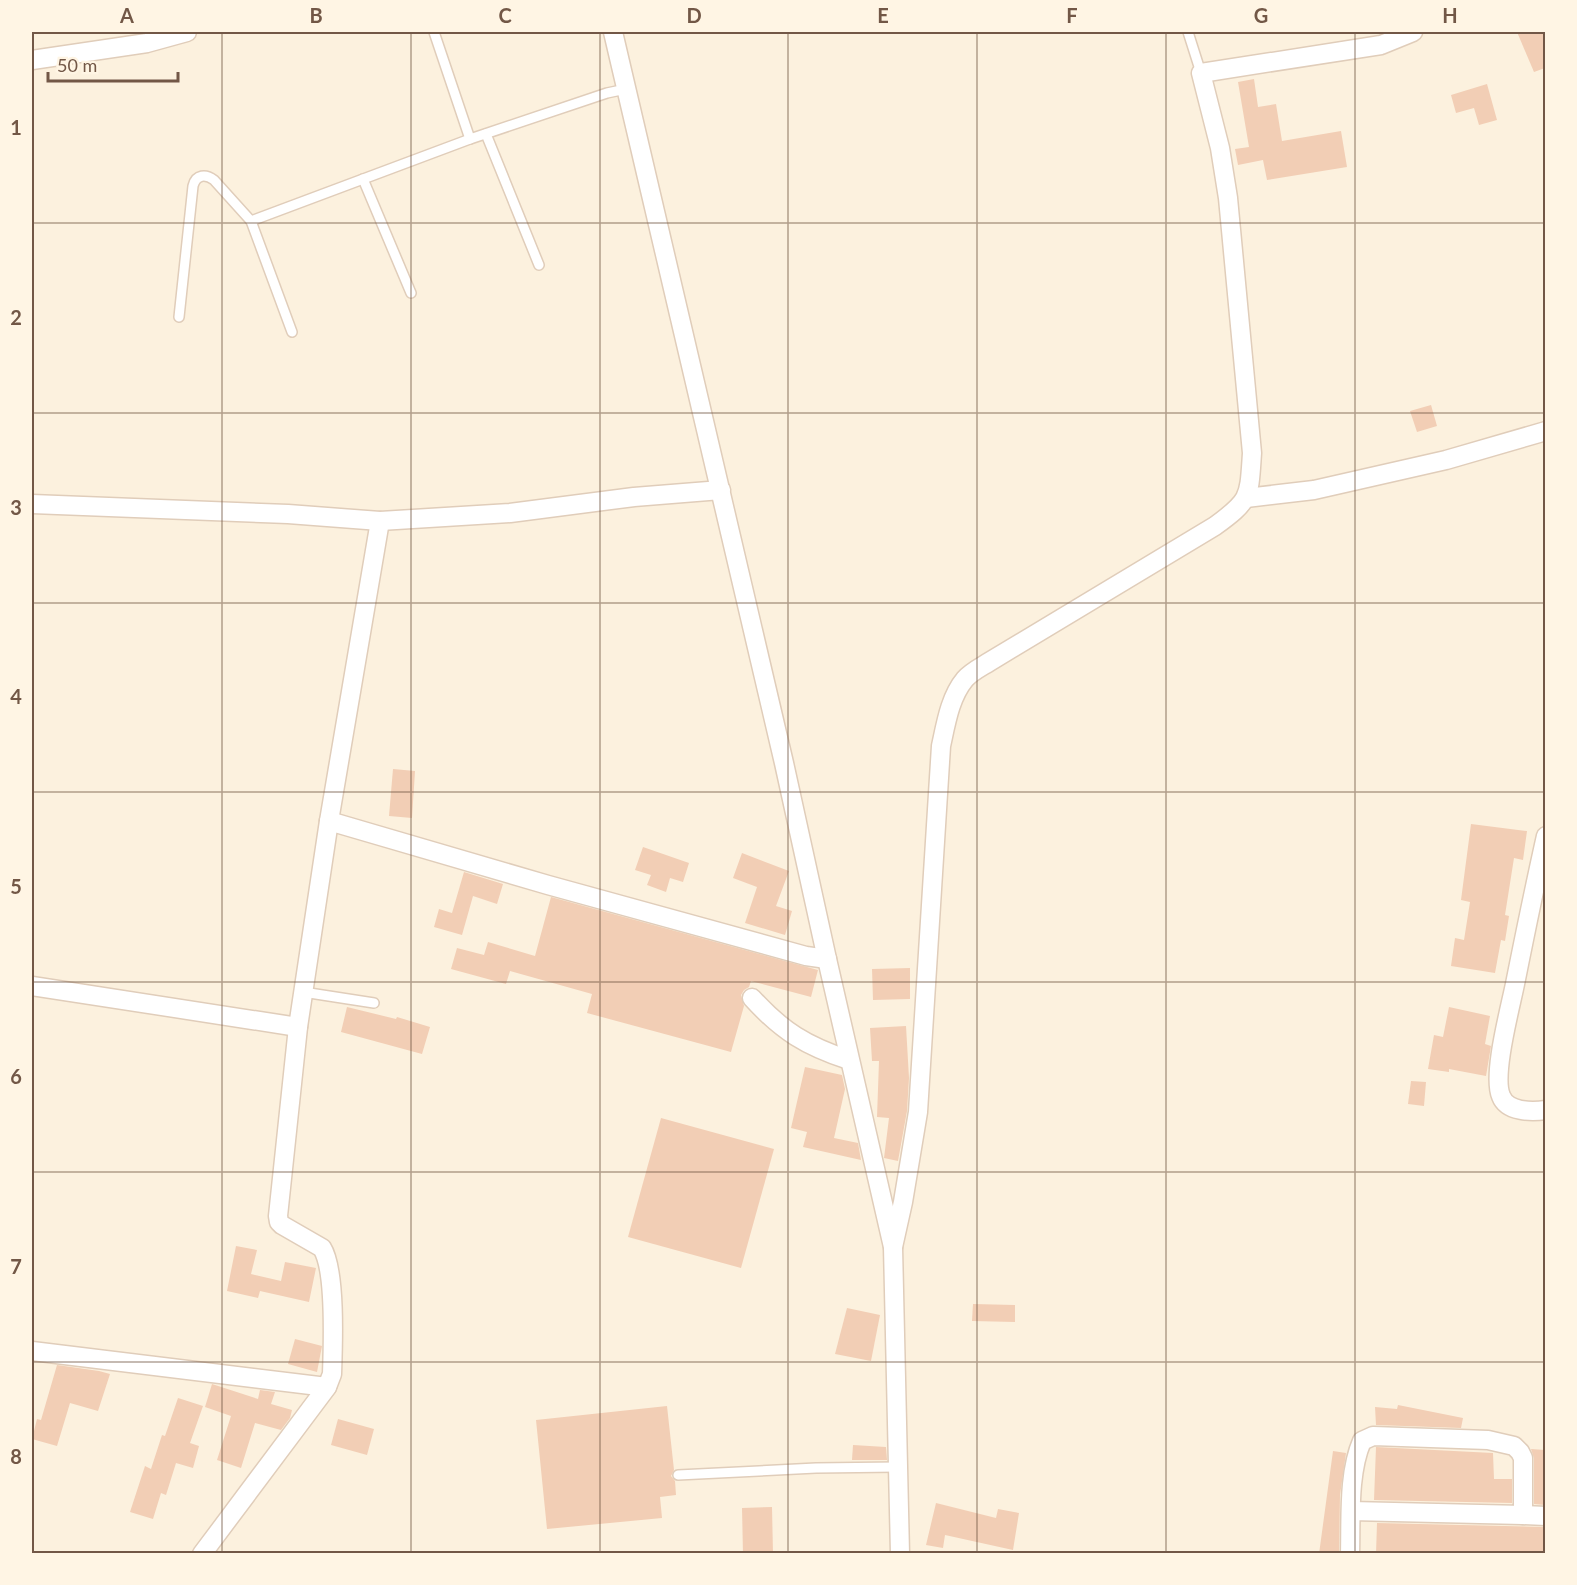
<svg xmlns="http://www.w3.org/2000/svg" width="1577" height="1585" font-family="Lato,sans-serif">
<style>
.building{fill:#f2ceb5}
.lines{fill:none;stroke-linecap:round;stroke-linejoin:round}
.lane-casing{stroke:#e0cdba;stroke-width:12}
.street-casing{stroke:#e0cdba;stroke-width:21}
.lane{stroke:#fff;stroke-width:9}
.street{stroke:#fff;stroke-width:18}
.grid{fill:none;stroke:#725746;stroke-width:1.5;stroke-opacity:0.55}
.neatline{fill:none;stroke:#725746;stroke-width:2}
.grid-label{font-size:20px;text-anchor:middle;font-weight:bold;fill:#725746}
</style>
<rect width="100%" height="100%" fill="#fcf1de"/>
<g class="building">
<polygon points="1517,32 1543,32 1545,38 1545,68 1534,72"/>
<polygon points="1254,79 1258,107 1276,104 1282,141 1341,131 1347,167 1267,180 1263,160 1238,165 1235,149 1249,147 1238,82"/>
<polygon points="1487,84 1497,120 1479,125 1474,108 1456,113 1451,95"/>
<polygon points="1431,405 1437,426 1417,432 1410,411"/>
<polygon points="393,769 415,771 412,818 389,816"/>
<polygon points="1471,824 1527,831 1523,860 1514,858 1505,915 1509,916 1505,941 1501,940 1495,973 1451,966 1455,938 1464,940 1470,902 1461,900"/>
<polygon points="643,847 689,863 683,882 670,878 666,892 647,885 651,875 635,870"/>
<polygon points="742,853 789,871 776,906 792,911 785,935 745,923 757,887 733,878"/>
<polygon points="464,872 503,884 497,904 473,896 462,935 434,927 439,909 452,913"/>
<polygon points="551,897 818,970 811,997 751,981 749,987 744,990 741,995 744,1006 731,1052 587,1013 592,994 510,971 506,984 451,969 457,948 484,955 488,942 535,956"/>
<polygon points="910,968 910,999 873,1000 872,969"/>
<polygon points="347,1007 396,1019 397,1017 430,1027 422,1054 341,1032"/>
<polygon points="1449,1007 1490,1016 1485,1044 1491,1046 1486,1076 1449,1069 1449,1072 1428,1069 1434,1035 1443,1037"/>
<polygon points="906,1026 909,1078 907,1111 898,1161 884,1158 889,1118 877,1117 879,1061 872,1061 870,1028"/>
<polygon points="805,1067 842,1075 845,1089 834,1138 858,1143 861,1160 803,1147 807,1132 791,1128"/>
<polygon points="1411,1081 1426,1082 1424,1106 1408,1104"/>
<polygon points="661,1118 774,1149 741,1268 628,1237"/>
<polygon points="236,1246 257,1250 251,1274 281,1281 285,1262 316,1268 309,1302 260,1291 258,1298 227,1291"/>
<polygon points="973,1304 1015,1305 1015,1322 972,1321"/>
<polygon points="847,1308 880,1315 871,1361 835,1354"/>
<polygon points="295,1339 322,1346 317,1372 288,1364"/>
<polygon points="57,1365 99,1371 110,1374 98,1411 70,1403 57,1446 32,1439 37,1419 41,1420"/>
<polygon points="212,1384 258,1399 260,1390 275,1392 271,1404 292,1410 290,1418 281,1430 255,1423 241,1468 217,1460 231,1416 205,1407"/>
<polygon points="178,1398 203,1406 190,1443 199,1446 193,1468 176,1463 166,1495 161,1493 153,1519 130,1512 145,1466 151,1469 162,1435 165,1436"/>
<polygon points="1398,1405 1463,1418 1461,1428 1376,1425 1375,1407 1397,1409"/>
<polygon points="667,1406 674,1470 671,1476 675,1481 676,1495 660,1497 662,1518 547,1529 536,1420"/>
<polygon points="338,1419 374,1429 367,1455 331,1445"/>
<polygon points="853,1445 886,1447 887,1460 852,1460"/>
<polygon points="1376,1447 1493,1453 1494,1479 1512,1479 1512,1503 1374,1500"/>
<polygon points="1531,1449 1545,1450 1545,1505 1534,1504 1534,1458"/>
<polygon points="1333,1451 1346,1453 1340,1495 1339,1554 1319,1554"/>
<polygon points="936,1503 996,1518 998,1509 1019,1513 1013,1550 945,1535 943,1548 926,1545"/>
<polygon points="772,1507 773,1554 743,1554 742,1508"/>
<polygon points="1377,1523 1545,1527 1545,1551 1516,1552 1516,1554 1376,1554"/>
</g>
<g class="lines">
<defs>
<g id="lane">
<polyline points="434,32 470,139"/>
<polyline points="1188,32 1201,73"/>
<polyline points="486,134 539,265"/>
<polyline points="363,179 411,293"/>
<polyline points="251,221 292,332"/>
<path d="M179,317l14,-131c3,-12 13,-12 21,-6l37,41 219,-82 137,-46 19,-4"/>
<polyline points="303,992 374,1003"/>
<polyline points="678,1475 816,1468 898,1467"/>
</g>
<g id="street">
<polyline points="613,32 784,763 827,959 893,1247 900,1554"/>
<polyline points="32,60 147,43 187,32"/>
<polyline points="1246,498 1314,490 1446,460 1546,431"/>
<polyline points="32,504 288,514 380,521 510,513 634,497 721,490"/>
<polyline points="329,821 548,885 806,956 827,959"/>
<path d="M1546,836c-11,49 -21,98 -31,148 -5,25 -23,91 -14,112 6,16 30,16 45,14"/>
<polyline points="32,986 298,1027"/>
<path d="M752,998c30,33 54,48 97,62"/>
<path d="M893,1247l10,-45 15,-90 23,-366c5,-23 9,-49 24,-67 6,-7 16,-12 24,-17l226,-136c36,-26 34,-29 37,-73l-24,-255 -8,-50 -19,-75 180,-28 32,-13"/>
<polyline points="32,1351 327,1387"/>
<polyline points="1523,1515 1546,1516"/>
<path d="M202,1554l125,-167 5,-13c1,-28 4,-104 -10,-126l-40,-23 -3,-3 -1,-6 20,-189 31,-206 51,-300"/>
<path d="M1350,1554c1,-36 -2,-81 12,-113l11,-5 115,4 26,6 6,6 3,6v57l-172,-4"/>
</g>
</defs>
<use href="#lane" class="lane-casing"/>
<use href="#street" class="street-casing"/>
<use href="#lane" class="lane"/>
<use href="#street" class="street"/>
</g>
<path class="grid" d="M222,32v1522M411,32v1522M600,32v1522M788,32v1522M977,32v1522M1166,32v1522M1355,32v1522M32,223h1514M32,413h1514M32,603h1514M32,792h1514M32,982h1514M32,1172h1514M32,1362h1514"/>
<rect width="1577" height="1585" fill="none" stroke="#fff5e4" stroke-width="66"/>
<path d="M48 72v9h130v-9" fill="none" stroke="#725746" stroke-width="3"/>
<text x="57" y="72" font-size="18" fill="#725746" stroke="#fff5e4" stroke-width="4.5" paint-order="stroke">50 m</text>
<rect x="33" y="33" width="1511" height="1519" class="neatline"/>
<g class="grid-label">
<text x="127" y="23">A</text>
<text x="316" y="23">B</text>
<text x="505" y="23">C</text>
<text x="694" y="23">D</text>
<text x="883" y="23">E</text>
<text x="1072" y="23">F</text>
<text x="1261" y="23">G</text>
<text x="1450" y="23">H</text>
<text x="16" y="135">1</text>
<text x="16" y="325">2</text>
<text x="16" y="515">3</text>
<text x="16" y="704">4</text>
<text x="16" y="894">5</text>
<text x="16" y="1084">6</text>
<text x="16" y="1274">7</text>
<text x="16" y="1464">8</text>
</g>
</svg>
